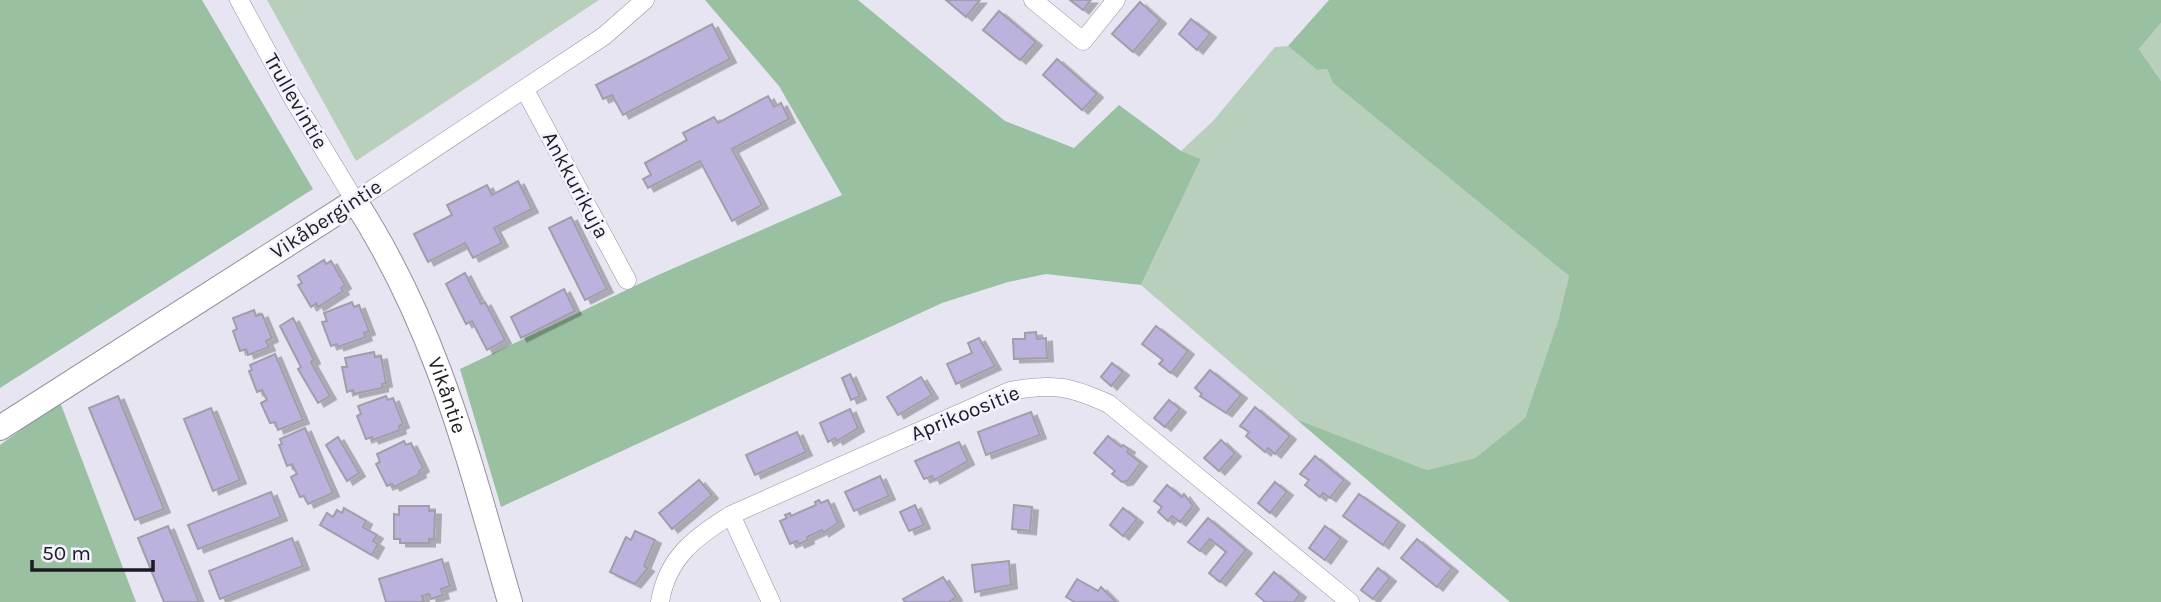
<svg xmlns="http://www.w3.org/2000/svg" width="2161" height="602" font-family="Karla,sans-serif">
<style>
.green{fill:#b7cfbb}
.forest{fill:#99c0a0}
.building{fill:#bcb2dd;stroke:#a19eaa;stroke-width:2;filter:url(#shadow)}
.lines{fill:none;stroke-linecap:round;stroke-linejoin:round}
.street-casing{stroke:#93909c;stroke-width:19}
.secondary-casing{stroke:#93909c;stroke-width:26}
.street{stroke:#fff;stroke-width:18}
.secondary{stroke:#fff;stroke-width:24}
.labels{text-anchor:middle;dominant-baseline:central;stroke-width:5;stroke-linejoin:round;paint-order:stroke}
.street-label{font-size:21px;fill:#1c1b1f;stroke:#f5f2ff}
</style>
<defs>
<filter id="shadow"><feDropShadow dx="6" dy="3.5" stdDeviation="0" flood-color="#0004"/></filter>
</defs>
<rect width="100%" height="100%" fill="#e8e5f2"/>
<g class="green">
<polygon points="267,0 599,0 356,161"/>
<polygon points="2161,23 2161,81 2139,49"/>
<polygon points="1288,46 1317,70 1327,69 1333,83 1569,276 1558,321 1525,418 1475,458 1427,470 1296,419 1141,285 1201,159 1181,151 1213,121 1275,47"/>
</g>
<g class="forest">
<polygon points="0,0 202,0 313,189 0,388"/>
<polygon points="705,0 858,0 1005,121 1074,148 1119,105 1181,151 1201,159 1141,285 1046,274 1008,282 942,303 501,507 460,369 658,275 842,195 779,86"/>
<polygon points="1329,0 2161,0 2161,23 2139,49 2161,81 2161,602 1510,602 1296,419 1427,470 1475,458 1525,418 1558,321 1569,276 1333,83 1327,69 1317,70 1288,46"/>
<polygon points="60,402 136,602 0,602 0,445"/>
</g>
<g class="building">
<polygon points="946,0 980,0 966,17"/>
<polygon points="1070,0 1091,0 1083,10"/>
<polygon points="1140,2 1160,20 1133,52 1112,34"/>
<polygon points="999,11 1036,42 1020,60 983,30"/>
<polygon points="1191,19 1210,34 1197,50 1179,34"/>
<polygon points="712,24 730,59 623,115 612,95 603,99 596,85"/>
<polygon points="1057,59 1097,94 1082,110 1043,75"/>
<polygon points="768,96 774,107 781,103 789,119 732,149 762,205 732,221 700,161 648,188 643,179 651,175 645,163 687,140 683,133 714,117 718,123"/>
<polygon points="518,181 532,209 494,228 502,243 473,258 465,243 428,262 414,234 452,215 447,205 487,185 492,195"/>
<polygon points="571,217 607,289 585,300 549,228"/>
<polygon points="324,260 326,264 331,261 345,285 341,288 343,291 318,307 316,303 311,307 298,285 302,283 298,276"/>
<polygon points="465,273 481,304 485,302 505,340 487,350 472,321 466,324 446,284"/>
<polygon points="564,289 575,311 521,338 511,317"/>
<polygon points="352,302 354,307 359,305 369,331 364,333 366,337 338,347 337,344 331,346 322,322 327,321 324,313"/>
<polygon points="254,310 256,316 262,314 272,338 266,341 269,347 248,355 246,349 240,351 233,331 237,329 233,318"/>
<polygon points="293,318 314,360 311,362 330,396 318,403 298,369 301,367 280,326"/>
<polygon points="1156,326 1188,351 1171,373 1159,364 1163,360 1142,344"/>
<polygon points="1036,332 1037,339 1046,338 1047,358 1014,359 1013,339 1025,339 1025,333"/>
<polygon points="979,338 995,366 956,384 947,364 972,353 968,343"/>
<polygon points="374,352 375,357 381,356 386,383 382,384 382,388 354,394 353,390 347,392 342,367 347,367 345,358"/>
<polygon points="275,354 303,420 278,430 275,422 270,423 261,403 267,400 262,390 257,392 249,371 252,370 250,365"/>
<polygon points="1112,363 1123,372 1111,386 1101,377"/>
<polygon points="1210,370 1241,395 1226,413 1200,396 1202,394 1195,388"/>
<polygon points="850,374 860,396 851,400 842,378"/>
<polygon points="921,377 932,395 898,415 887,397"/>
<polygon points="118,396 164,509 135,520 89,408"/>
<polygon points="386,396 388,400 393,398 403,424 399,426 400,430 373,440 372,437 366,439 357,416 361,414 358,406"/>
<polygon points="1169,400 1180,409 1165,427 1154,418"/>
<polygon points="1255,407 1290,436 1275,454 1268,448 1265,452 1246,436 1249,432 1240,426"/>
<polygon points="211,408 240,480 213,491 184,419"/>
<polygon points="850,409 858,428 837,441 835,438 828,442 820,423"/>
<polygon points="1031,412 1040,435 986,455 978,432"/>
<polygon points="305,428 333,493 308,504 304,496 300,497 291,477 297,474 292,464 287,466 279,445 282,444 280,439"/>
<polygon points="797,432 806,452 755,475 746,455"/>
<polygon points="1108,436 1121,447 1123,445 1129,449 1127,452 1141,463 1127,481 1122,482 1112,474 1115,471 1094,453"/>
<polygon points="338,437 359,473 347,481 326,445"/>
<polygon points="1221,440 1235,453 1219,471 1204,458"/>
<polygon points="404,441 406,445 411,443 423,468 419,471 420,474 394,487 392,484 387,486 376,464 380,462 377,454"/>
<polygon points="959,442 968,461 934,480 932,476 924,479 915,461"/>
<polygon points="1315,456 1344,480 1330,498 1323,493 1320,497 1305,485 1309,480 1300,474"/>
<polygon points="880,476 889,496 854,511 845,492"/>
<polygon points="699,480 712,495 672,529 659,513"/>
<polygon points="1275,482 1287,492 1270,513 1258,503"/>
<polygon points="1167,485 1182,497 1184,494 1193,506 1180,522 1172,516 1168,521 1158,512 1162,507 1154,501"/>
<polygon points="271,492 281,517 198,549 188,525"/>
<polygon points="1359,494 1399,522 1383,545 1343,516"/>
<polygon points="819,500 821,503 828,500 838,523 823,533 822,530 807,537 808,540 799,544 797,541 790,544 780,521 787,518 785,515 790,513 791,516 816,505 815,502"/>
<polygon points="915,505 924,525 909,531 900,512"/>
<polygon points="1014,505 1032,507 1030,531 1012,529"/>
<polygon points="399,506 429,506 429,511 435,511 434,539 429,539 429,543 400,543 400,539 394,539 394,514 399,515"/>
<polygon points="344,508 366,521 363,527 377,535 373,541 378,544 372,555 320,525 327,513 333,517 337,510 342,513"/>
<polygon points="1123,508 1137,519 1123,536 1110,525"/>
<polygon points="1208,518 1246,550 1220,582 1209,573 1226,552 1210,539 1200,551 1188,542"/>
<polygon points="168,526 199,602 164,602 138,538"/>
<polygon points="1325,526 1341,538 1325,560 1309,548"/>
<polygon points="635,531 655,540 644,566 648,568 635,584 610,572 626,537 631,540"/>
<polygon points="292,538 303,566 220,599 209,571"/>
<polygon points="1417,539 1452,568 1437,587 1401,558"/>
<polygon points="442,559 450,586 441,589 443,595 431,599 429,594 422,596 424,601 420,602 386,602 379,579"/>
<polygon points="1009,561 1011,585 975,592 972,565"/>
<polygon points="1378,568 1390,578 1373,599 1361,590"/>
<polygon points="1274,572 1300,594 1294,602 1265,602 1256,594"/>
<polygon points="943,577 956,597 949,602 905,602 903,599"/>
<polygon points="1077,579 1098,591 1101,587 1116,602 1075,602 1066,597"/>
</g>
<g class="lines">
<defs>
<g id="street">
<polyline points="239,0 292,97 355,201 604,36 645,0"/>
<polyline points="1033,0 1083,41 1116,0"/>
<polyline points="525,90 627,280"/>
<polyline points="731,515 771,602"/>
<path d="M660,602c7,-44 35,-65 71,-87l279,-124c42,-8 60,-5 99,13l241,198"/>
</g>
<g id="secondary">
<path id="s1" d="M0,428l355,-227c83,129 113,256 155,401"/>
</g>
</defs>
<use href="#street" class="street-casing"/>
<use href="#secondary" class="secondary-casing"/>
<use href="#street" class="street"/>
<use href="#secondary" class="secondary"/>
</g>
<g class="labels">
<g class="street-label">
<text transform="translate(296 101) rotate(60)">Trullevintie</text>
<text transform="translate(576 185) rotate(62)">Ankkurikuja</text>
<text transform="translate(326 219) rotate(-33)">Vikåbergintie</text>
<text stroke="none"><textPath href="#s1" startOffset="637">Vikåntie</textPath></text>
<text transform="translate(965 413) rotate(-22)">Aprikoositie</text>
</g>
</g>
<path d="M32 560v10h121v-10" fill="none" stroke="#1c1b1f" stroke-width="3.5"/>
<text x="42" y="560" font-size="21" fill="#1c1b1f" stroke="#f5f2ff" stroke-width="5" paint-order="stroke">50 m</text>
</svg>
